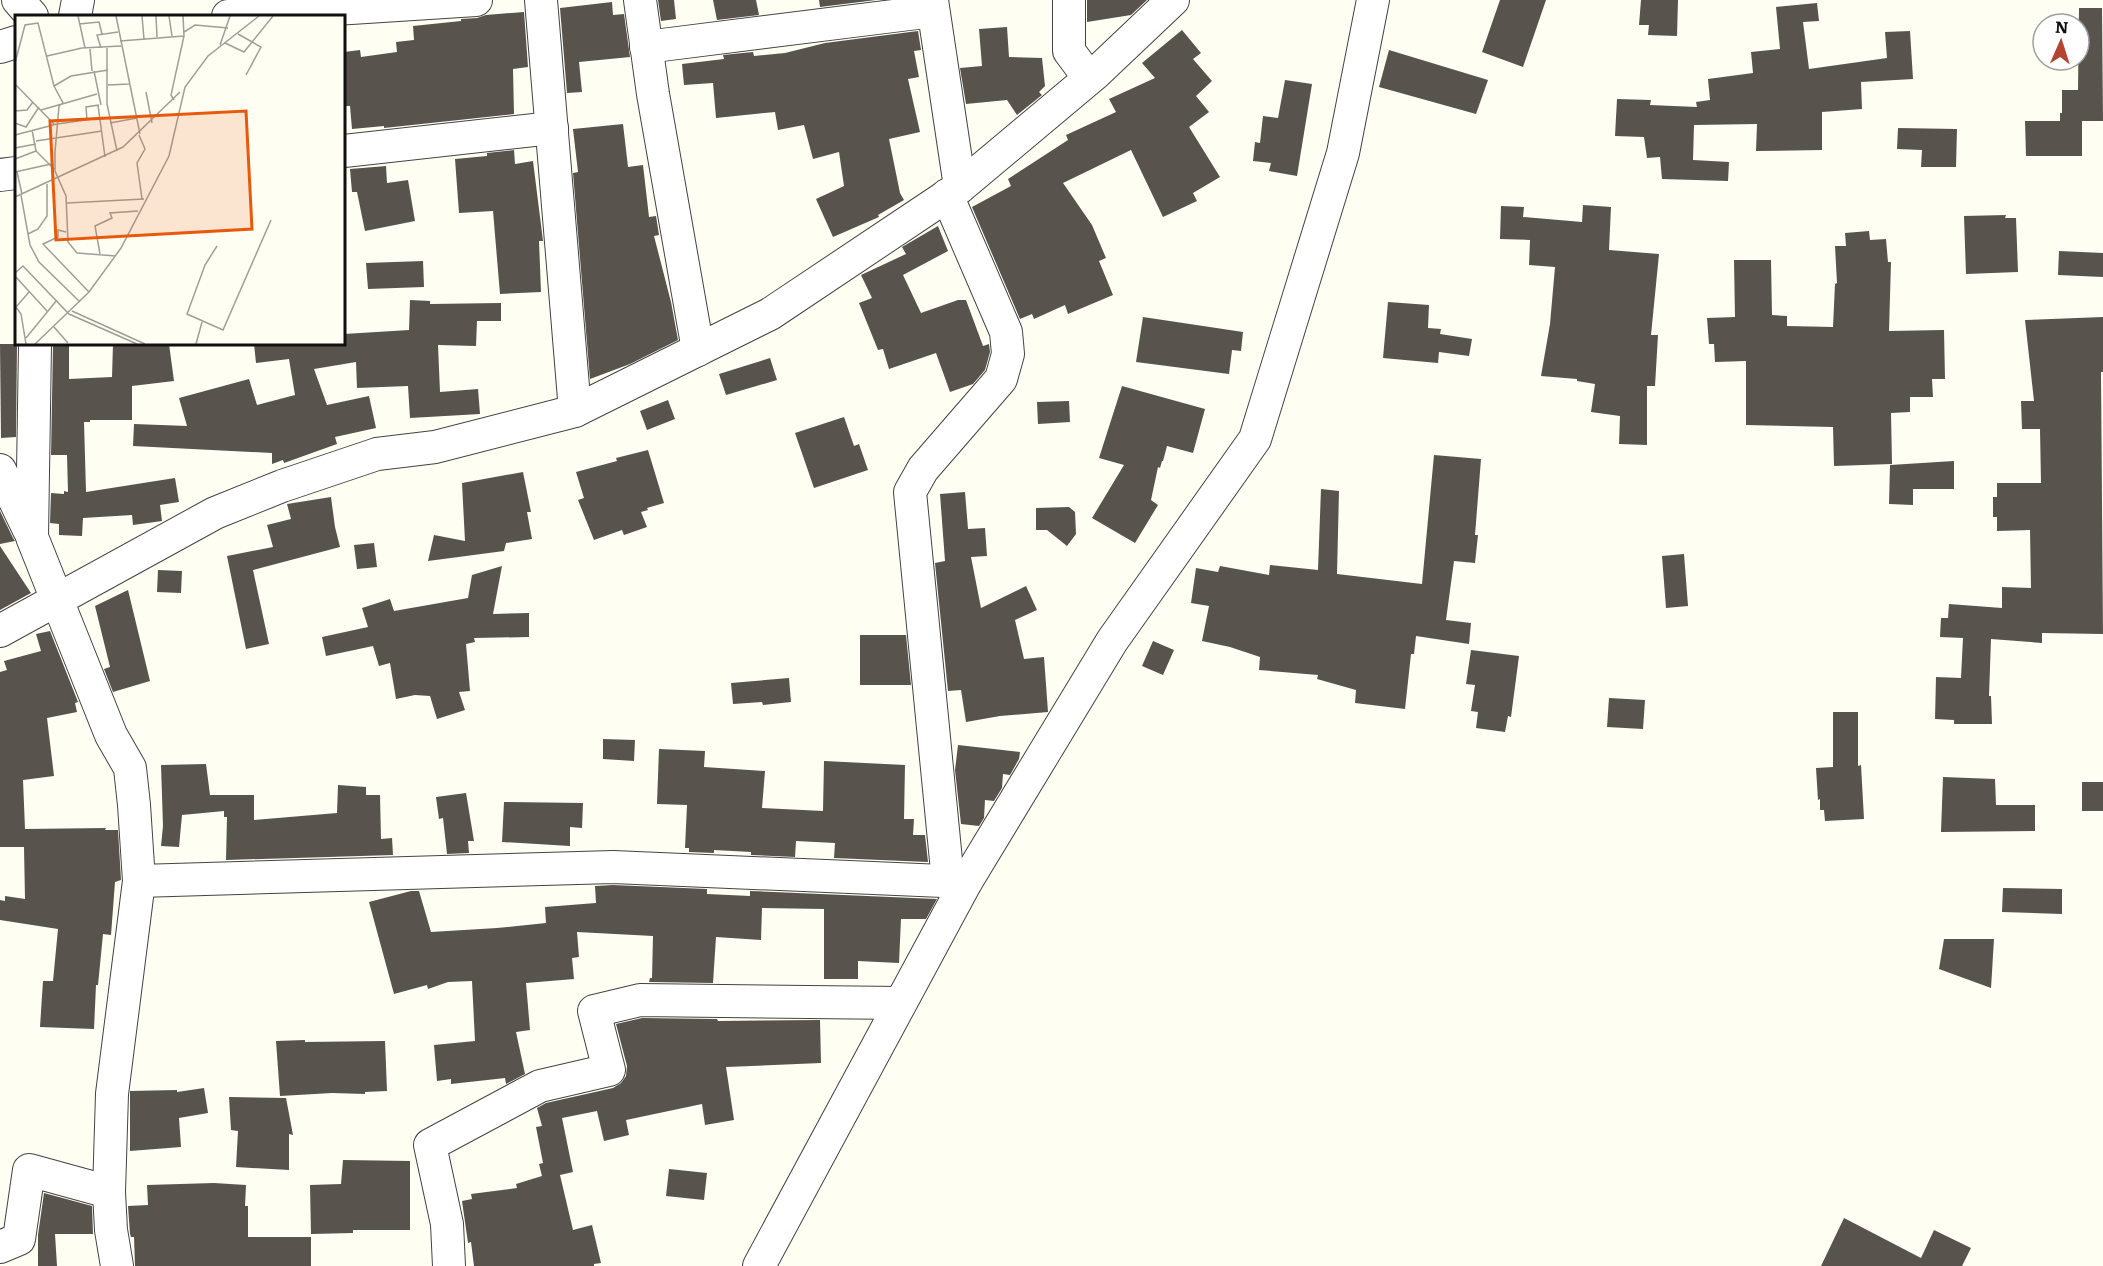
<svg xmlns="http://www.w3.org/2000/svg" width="2103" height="1266" font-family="Literata,serif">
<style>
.building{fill:#58534d}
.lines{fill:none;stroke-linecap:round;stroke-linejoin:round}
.minor-casing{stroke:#434343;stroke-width:34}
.minor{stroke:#fff;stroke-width:32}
.inset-road{fill:none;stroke:#9f9f98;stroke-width:1.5}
.view{fill:#e8590c;fill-opacity:0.15;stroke:#e8590c;stroke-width:3}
.inset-edge{fill:none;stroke:#101010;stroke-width:3}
</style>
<rect width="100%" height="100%" fill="#fefef3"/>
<g class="building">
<polygon points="658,0 674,0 676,19 661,21"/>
<polygon points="713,0 756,0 759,15 717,20"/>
<polygon points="819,0 876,0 820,7"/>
<polygon points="1087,0 1147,0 1131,15 1087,22"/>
<polygon points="1500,0 1546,0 1523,67 1482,52"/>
<polygon points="1641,0 1678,0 1677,36 1648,35 1649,25 1639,25"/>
<polygon points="612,2 613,15 624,14 630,57 579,62 582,92 567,93 560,8"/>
<polygon points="1817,3 1819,21 1803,22 1809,69 1887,58 1885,32 1910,31 1913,79 1861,82 1862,109 1822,112 1822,150 1756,151 1757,124 1694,125 1693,160 1729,162 1728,181 1662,179 1660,157 1647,158 1644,137 1615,136 1617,99 1651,100 1650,105 1697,107 1696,102 1710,100 1708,79 1753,73 1751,52 1780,49 1776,7"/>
<polygon points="2079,8 2102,8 2103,121 2082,121 2082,156 2026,156 2025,121 2060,121 2060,113 2062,113 2062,90 2078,90"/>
<polygon points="524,12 528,67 513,69 514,114 384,128 384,126 352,129 350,106 344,106 344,52 360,50 361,57 397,52 396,42 414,40 413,26 461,21 461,19 477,18 486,15"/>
<polygon points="1007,27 1009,57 1042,58 1045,86 1039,92 1042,95 1017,115 1007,100 966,104 960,68 982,66 979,29"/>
<polygon points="1182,30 1201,53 1193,59 1212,81 1196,96 1209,112 1189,127 1220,177 1193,193 1197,201 1163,217 1131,150 1063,183 1092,225 1106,258 1099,261 1113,295 1068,314 1065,305 1034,319 1032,314 1020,319 972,207 1011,186 1008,179 1068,140 1066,135 1116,112 1109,99 1155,78 1142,63"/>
<polygon points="918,31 921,50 914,51 919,77 908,79 920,132 889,139 900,193 904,200 878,215 879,217 833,237 816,199 844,186 839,152 813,159 804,125 778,130 775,112 716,118 713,83 684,85 682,64 724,59 723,55 753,52 754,56 785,53 825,43"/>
<polygon points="1389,50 1488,80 1476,114 1379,87"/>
<polygon points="1285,80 1312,84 1297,176 1269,171 1271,163 1253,161 1255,142 1260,143 1263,116 1278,118"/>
<polygon points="623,124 628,167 643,165 649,217 656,216 659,235 654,236 671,302 678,340 630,364 590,379 573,173 578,172 573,129"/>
<polygon points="1898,128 1957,129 1956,167 1921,167 1922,150 1897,149"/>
<polygon points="514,150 515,164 533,161 543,241 539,241 541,292 500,294 493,211 459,213 455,159 487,156 487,153"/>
<polygon points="386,166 387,183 408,180 415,221 365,231 357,192 352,192 350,169"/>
<polygon points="1583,205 1611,207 1609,250 1659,254 1651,335 1658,335 1655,386 1647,386 1647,445 1619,444 1620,416 1591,412 1595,384 1577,381 1577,379 1541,376 1550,324 1555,267 1529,265 1530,240 1500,239 1501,206 1524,207 1523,217 1582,222"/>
<polygon points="2006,215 2005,218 2016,218 2018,272 1966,274 1964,216"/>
<polygon points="938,226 948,251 903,275 921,313 958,300 966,300 983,346 989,344 990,352 985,370 973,384 950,392 936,353 889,369 883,349 878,350 859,303 872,298 861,275 906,254 902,247"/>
<polygon points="1869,231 1870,240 1886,239 1888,262 1891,262 1889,331 1944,330 1945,379 1932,379 1933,397 1910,397 1910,412 1891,413 1892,464 1834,466 1833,427 1746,425 1746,361 1715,362 1714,344 1709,344 1707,318 1735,317 1734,260 1771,260 1772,315 1787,316 1787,326 1833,327 1835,284 1837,283 1835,246 1846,246 1845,233"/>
<polygon points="2059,251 2103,253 2103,277 2058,275"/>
<polygon points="423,261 424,287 368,289 366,263"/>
<polygon points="410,300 430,301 430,304 501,303 501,321 477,321 476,346 438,345 440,392 478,389 480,414 410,418 408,386 357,388 356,362 314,369 327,405 369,396 376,428 335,437 337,444 284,463 283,460 272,464 272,453 133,446 134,424 187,426 179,398 249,379 257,405 295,395 289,359 256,363 254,344 344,344 344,334 409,330"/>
<polygon points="1388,302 1429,305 1428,328 1441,329 1440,334 1472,339 1469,356 1439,352 1438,363 1383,358"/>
<polygon points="1143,317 1243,332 1241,351 1232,350 1229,374 1136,362"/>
<polygon points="2103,317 2103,372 2101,372 2103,634 2042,633 2042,643 1991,639 1989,696 1991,696 1992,724 1954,724 1954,720 1935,719 1936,677 1961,678 1963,638 1940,637 1941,618 1948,618 1949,604 2002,608 2002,587 2031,588 2030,530 1997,531 1997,517 1993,517 1993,497 1997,497 1997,483 2041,483 2040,429 2022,429 2021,401 2034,401 2025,320"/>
<polygon points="0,344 17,344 16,437 1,438"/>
<polygon points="53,344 69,344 69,379 112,377 113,344 169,344 174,381 132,386 132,420 90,420 90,422 84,422 86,492 175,478 179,502 160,505 162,521 133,525 132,515 83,518 82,536 59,535 59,524 50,523 51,493 64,494 64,491 68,492 67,455 51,455"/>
<polygon points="770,358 777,380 726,395 719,374"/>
<polygon points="1122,386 1205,409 1193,453 1167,446 1163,461 1162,461 1160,468 1158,467 1151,500 1158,505 1135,543 1092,518 1124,465 1099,458"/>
<polygon points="668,400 675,419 647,430 640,411"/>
<polygon points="1069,401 1070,422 1038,424 1037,402"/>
<polygon points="844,417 854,446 859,444 868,470 814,488 795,433"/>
<polygon points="648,450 664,503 647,508 648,510 641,512 647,527 624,535 622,530 594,540 578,500 584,498 576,472 617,461 616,458"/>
<polygon points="1434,455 1481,459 1475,535 1478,535 1475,563 1454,561 1446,620 1471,623 1469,644 1416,636 1414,654 1411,654 1405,709 1355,703 1356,690 1317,679 1318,675 1259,670 1260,657 1230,647 1202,641 1209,606 1191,603 1196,568 1218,572 1220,566 1269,575 1270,565 1318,570 1321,489 1339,491 1337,574 1422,584"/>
<polygon points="1954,461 1954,489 1913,489 1913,505 1889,504 1890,465"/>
<polygon points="523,472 531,512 527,512 532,539 506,543 504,551 428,561 434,535 465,541 462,483"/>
<polygon points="965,492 968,529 985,528 987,556 971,557 981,608 1026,586 1037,610 1015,620 1024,659 1044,657 1048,712 1000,716 966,722 961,690 948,691 935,563 945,561 940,494"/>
<polygon points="331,497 335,527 340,547 253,570 269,644 246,649 227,556 273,547 267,525 291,519 287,504"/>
<polygon points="1069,507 1075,512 1076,534 1067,546 1047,530 1036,530 1036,508"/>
<polygon points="0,511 13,538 15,541 0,544"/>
<polygon points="374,543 377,567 357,569 354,545"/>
<polygon points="0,546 31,593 0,610"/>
<polygon points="1684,554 1688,606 1666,608 1662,556"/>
<polygon points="502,566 493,614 529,613 529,637 474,638 475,642 466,644 470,691 459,692 465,710 437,719 430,696 415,695 396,699 390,663 379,666 373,646 326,656 322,637 368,627 362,608 390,599 394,611 468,598 472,575"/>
<polygon points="158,570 182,571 181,593 157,592"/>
<polygon points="128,590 150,681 113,692 104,669 110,667 95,606"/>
<polygon points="50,631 78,702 75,703 77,712 47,718 54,776 23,780 25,829 106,828 105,830 118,830 121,880 115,882 111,935 103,934 98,985 96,985 94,1029 40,1027 43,981 53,981 58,929 0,920 0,900 5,901 5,896 25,899 24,847 0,847 0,672 7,670 4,661 41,651 36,634"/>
<polygon points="860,635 906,635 911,685 860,685"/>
<polygon points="1153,641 1174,650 1163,675 1142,666"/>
<polygon points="1471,650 1519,656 1511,717 1508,716 1505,732 1476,728 1478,712 1471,711 1475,685 1466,684"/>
<polygon points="789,678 791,702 763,705 762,702 733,704 731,683"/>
<polygon points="1609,698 1645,700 1643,729 1607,727"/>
<polygon points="1833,712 1858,712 1858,766 1861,765 1864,819 1825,821 1824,810 1820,810 1820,799 1818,800 1816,768 1833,767"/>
<polygon points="603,739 635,740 634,761 603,759"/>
<polygon points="958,745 1020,752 1019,759 1010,775 1003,774 1002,788 994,801 985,800 984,818 979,826 961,824 955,770"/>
<polygon points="659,749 705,751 704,767 765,771 762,808 823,811 824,761 905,765 904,819 914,819 913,835 925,835 928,862 834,858 835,843 796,841 795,857 751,855 751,852 714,850 714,853 689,852 689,848 685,848 687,805 657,804"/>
<polygon points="206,764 210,795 254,795 254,820 337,813 338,785 366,787 366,795 380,795 381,839 392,838 393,855 226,860 227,817 224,817 224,811 182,815 179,847 161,846 163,826 161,765"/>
<polygon points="1943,777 1995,779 1996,805 2035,805 2035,831 1941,832"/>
<rect x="2082" y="782" width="21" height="29"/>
<polygon points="466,793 474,841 468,841 469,853 447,854 443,818 439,819 436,797"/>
<polygon points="504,802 583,803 582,828 570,827 570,846 502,842"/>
<polygon points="613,885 707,889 707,894 750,896 750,891 937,899 926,919 901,919 899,963 858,961 858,979 824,979 824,909 762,908 761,940 716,937 713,983 649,982 650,978 652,978 653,936 577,932 579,957 572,958 574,979 526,983 530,1030 516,1032 525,1074 506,1084 505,1078 451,1084 451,1079 437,1081 434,1045 475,1041 472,981 448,982 428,989 427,985 394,994 369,902 411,891 419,891 431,932 497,928 546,923 545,907 596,903 595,886"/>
<polygon points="2003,888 2062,889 2062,914 2002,912"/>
<polygon points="1944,939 1994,939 1991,988 1939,969"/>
<polygon points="642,1018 717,1019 718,1021 820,1020 821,1063 726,1067 734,1120 705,1125 702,1104 626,1120 629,1135 604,1141 597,1111 562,1118 573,1172 560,1175 573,1230 592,1225 601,1263 594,1264 594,1266 474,1266 471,1242 468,1243 462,1201 472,1199 471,1194 517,1188 516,1184 542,1176 539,1164 543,1163 536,1127 542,1126 537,1108 546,1103 613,1088 621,1083 626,1076 627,1066 616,1024"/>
<polygon points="305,1040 305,1042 385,1041 387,1091 365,1092 365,1094 332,1093 280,1096 276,1041"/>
<polygon points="204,1088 208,1113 179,1118 181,1147 130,1151 130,1091 177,1090 177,1092"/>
<polygon points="229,1097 286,1098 293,1135 289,1134 289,1170 236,1167 238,1131 231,1130"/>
<polygon points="343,1160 410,1161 410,1230 353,1230 353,1233 311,1234 310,1185 341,1184"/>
<polygon points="669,1169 707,1173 704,1200 666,1196"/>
<polygon points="214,1183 246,1185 245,1206 248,1206 248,1237 311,1237 311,1266 135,1266 134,1237 131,1237 130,1234 128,1206 148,1205 147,1185"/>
<polygon points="44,1193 92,1206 93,1234 55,1234 57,1266 38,1266 38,1235"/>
<polygon points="1844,1218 1921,1258 1934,1230 1971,1248 1962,1266 1821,1266"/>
</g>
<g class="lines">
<defs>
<g id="minor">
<polyline points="18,0 32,16"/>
<polyline points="541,0 575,411"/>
<polyline points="640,0 653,94 698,350"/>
<polyline points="932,0 960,187"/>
<polyline points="1069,0 1069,51 1089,78"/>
<polyline points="75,16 78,0"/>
<polyline points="228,16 476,0"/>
<polyline points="0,47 16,42"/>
<polyline points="646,47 933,11"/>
<polyline points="344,151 552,128"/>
<polyline points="0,175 16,173"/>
<polyline points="947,195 1006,332 1008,354 1001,379 923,469 910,492 948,881"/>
<polyline points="35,344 32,537 111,735 130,768 134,805 139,881 112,1094 109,1192 111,1230 117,1266"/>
<polyline points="0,470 29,530"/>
<polyline points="0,631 215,513 282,486 377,454 435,447 575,411 770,314 960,187 1096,73 1173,0"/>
<polyline points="139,881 613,867 966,882"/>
<polyline points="0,1247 19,1239 29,1170 109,1192"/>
<polyline points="449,1266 447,1224 430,1145 540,1086 609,1070 594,1011 640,1000 900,1003"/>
<polyline points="759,1266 966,882 1112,641 1255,439 1343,153 1373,0"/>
</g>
</defs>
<use href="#minor" class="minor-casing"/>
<use href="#minor" class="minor"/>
</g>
<g transform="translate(15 15)">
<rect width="330" height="330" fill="#fefef3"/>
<path class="inset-road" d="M63,1l7,32M101,1l24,118M127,1l2,23M141,1l1,21M154,1l3,20M64,9l20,-2 3,12M169,17l11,-7 33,3M223,19l23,13 -15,28M105,26l64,-5M210,28l19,9 29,-36M205,30l10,-29M86,33l-4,-13 21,-3M92,33v56l10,47M75,34l2,22M32,41l35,-8 39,-2M0,48l10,-38 13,-2 16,63 9,17 -4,3 -4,46v19l11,25 2,46 9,11 39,3M79,56l7,34M0,69l39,40M93,70l21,-1M39,71l17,-10 37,-6M131,77l6,31M159,85l-3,-5 13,-59 -1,-20M83,90l7,52M26,95l56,-16M0,96l12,-1 6,-8M72,105l-1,-13 13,-2M0,108l11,4 13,-20M95,108l27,-5M17,115l4,21 18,18M0,120l42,-11 43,-6M124,120l6,14 -8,14 5,36M21,126l66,-10M0,133l21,-4M0,144l21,-8M0,157l36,-8M2,157l5,22M6,180l9,50 9,17 41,40M0,182l108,-50 57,-55M52,188l77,-4M51,217l-8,-2v7l-15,7 46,48M13,219l10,-5 9,-13v-32M202,231l-12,19 -18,49 36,16 48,-110M85,239l-5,-28 17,-8 -2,-5 28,-2M0,258l8,-7 46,48 68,30M0,261l32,35M57,296l73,33M39,312l14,16M11,323l31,-38M11,329l-5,-30 -5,-7 13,-15M20,329l54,-52 32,-44 48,-92 16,-69 23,-31 51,-40M181,329l6,-22"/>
<path class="view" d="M231,96l6,118 -196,11 -6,-119z"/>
<rect width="330" height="330" class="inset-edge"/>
</g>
<g transform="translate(2061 42) rotate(3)"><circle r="28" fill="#ffffff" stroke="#9f9f9f" stroke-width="1.5"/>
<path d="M0-4.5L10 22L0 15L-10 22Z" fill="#b54233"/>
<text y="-9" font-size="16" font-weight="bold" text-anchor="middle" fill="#101010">N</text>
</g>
</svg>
